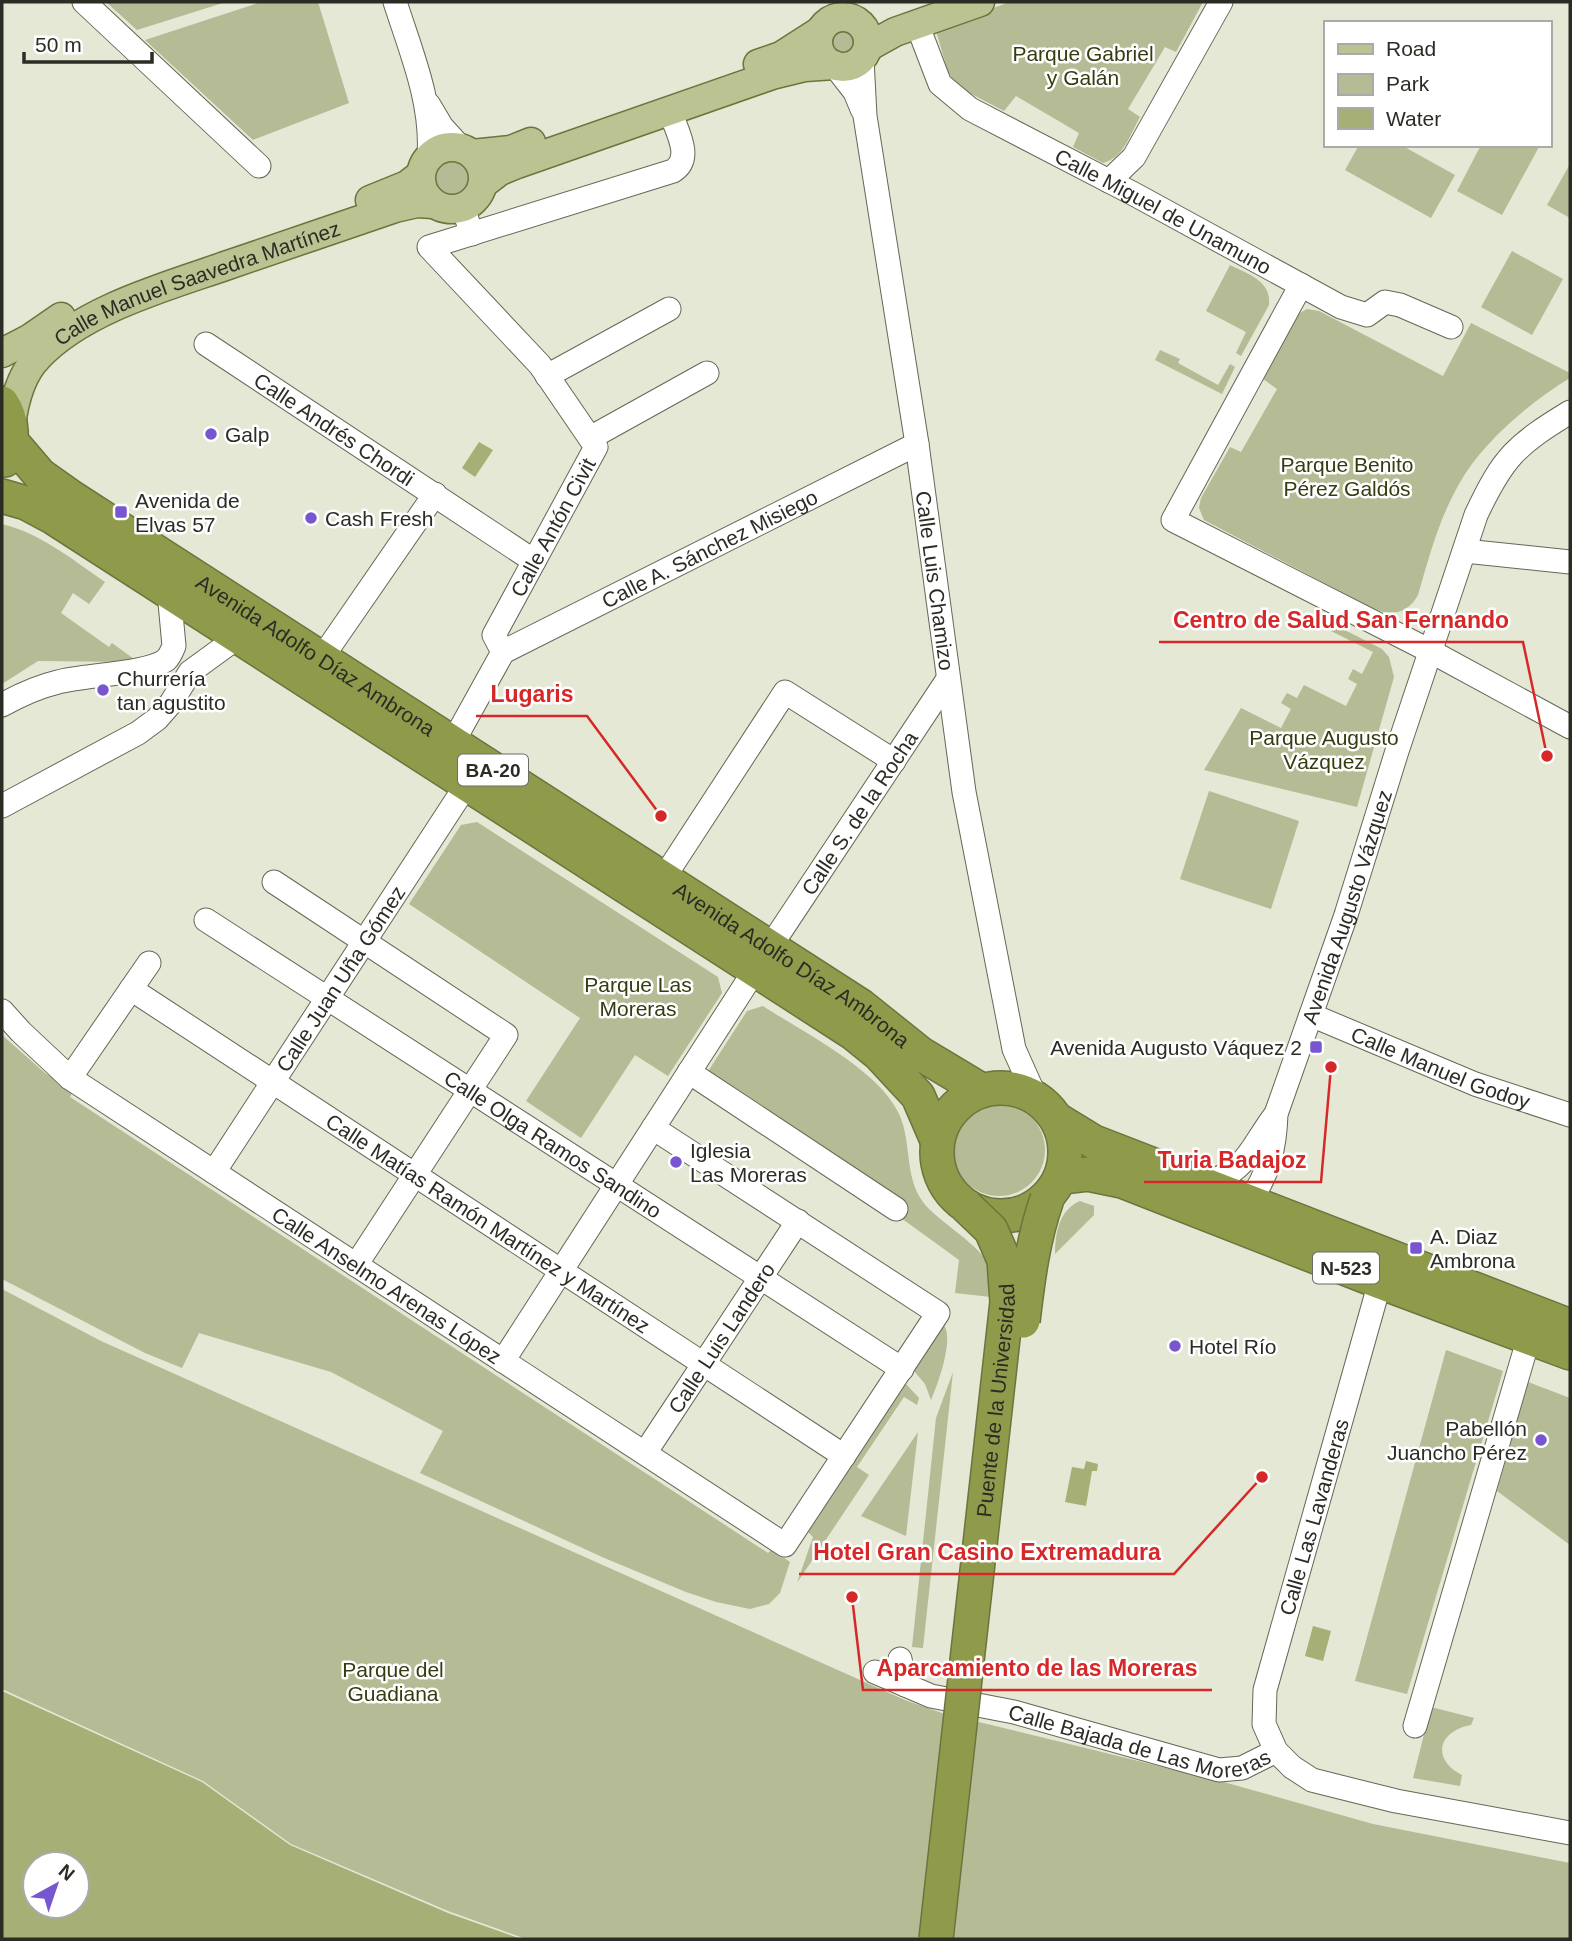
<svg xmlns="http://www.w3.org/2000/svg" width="1572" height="1941" font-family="Arial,sans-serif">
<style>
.green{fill:#b4bb95}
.water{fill:#a5af76;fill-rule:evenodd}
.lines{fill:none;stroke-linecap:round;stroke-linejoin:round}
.minor-casing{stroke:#646856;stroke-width:25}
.major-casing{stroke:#6c743d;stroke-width:31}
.highway-casing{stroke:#6c743d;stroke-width:36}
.minor{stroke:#fff;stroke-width:23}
.major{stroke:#bcc392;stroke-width:28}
.highway{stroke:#8f9b4a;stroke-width:33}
.highway-bridge-casing{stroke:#6c743d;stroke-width:36;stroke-linecap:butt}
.highway-bridge{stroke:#8f9b4a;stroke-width:33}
.poi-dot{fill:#7756d0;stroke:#fff;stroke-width:2.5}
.labels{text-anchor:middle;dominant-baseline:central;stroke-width:5;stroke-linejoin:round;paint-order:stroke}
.shield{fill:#fff;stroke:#6b6c66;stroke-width:2}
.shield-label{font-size:19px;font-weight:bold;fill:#2b2d25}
.park-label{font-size:21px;fill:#363c10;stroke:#fff}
.street-label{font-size:21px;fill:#2b2d25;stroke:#fff}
.poi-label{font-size:21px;fill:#2b2d25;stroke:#fff;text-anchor:start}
.leader{fill:none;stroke:#d62828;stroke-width:2.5}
.callout-dot{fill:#d62828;stroke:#fff;stroke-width:2.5}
.callout-label{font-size:23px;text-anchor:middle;font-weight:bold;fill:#d62828;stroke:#fff;stroke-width:5;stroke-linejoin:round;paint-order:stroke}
</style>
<rect width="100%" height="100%" fill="#e4e8d4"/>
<g class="green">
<polygon points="106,2 226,2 137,30"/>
<polygon points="261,2 318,2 349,103 253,140 145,40"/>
<path d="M1010,2h193l-27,50 -11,-5 -37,62 12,8c-10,17 -16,41 -37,46l-30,-16 6,-14 -63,-37 -12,15 -46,-24 -10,-15 -12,-41 6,-5z"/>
<circle cx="843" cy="41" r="18"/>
<polygon points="1359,145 1401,145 1455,175 1431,218 1345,170"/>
<polygon points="1481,145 1540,145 1502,215 1457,191"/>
<circle cx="452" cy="179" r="18"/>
<polygon points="1570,164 1570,218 1547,205"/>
<polygon points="1512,251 1563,279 1532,335 1481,307"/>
<path d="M1230,265c18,9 42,16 39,40l-28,51 -5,-3 10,-21 -40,-21z"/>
<path d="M1307,309l12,2 124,65 28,-53 99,50v5c-40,24 -88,65 -111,106 -20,35 -30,73 -41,111 -11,20 -29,22 -48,12l-166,-87 -5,-12 2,-10 29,-51 11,5 36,-63 -14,-10 35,-65z"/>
<polygon points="1160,350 1180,359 1178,363 1218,385 1230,364 1235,367 1222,394 1155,360"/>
<path d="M2,524c38,9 71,36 103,58l-16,22 -16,-11 -12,20 48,34 3,-4 22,16 -3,3 -93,-1 -36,23z"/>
<polygon points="1335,625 1382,649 1389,657 1394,677 1357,807 1204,770 1241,708 1281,728 1291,709 1281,703 1287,693 1297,698 1304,685 1346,706 1357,684 1348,679 1353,669 1362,674 1373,652 1331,631"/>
<polygon points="1209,791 1299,821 1271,909 1180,879"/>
<polygon points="477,822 718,977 722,993 668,1076 635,1055 581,1138 526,1101 580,1018 409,904 461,825"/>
<path d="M763,1006c40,26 112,62 134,104 16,29 6,65 26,92 14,19 59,44 65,63 3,9 2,22 3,32l-36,-4 4,-33 -254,-184 42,-65z"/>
<polygon points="2,1035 45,1073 73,1091 70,1097 768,1553 772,1549 790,1562 780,1593 769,1604 750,1609 716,1602 686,1592 602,1557 420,1473 443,1431 331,1372 199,1333 182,1368 145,1353 2,1279"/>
<circle cx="999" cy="1150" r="46"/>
<path d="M1080,1201l14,5v9l-39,39c0,-21 4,-44 25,-53z"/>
<polygon points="2,1289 101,1341 905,1700 942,1713 1220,1781 1373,1824 1570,1863 1570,1939 526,1939 448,1911 291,1844 203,1781 2,1689"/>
<path d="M944,1325c10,15 -6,59 -13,75l-6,-16 -11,-13z"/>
<polygon points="1446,1350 1503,1371 1407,1694 1355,1681"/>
<polygon points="953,1372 923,1648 912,1647 936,1418"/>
<polygon points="1528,1382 1570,1398 1570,1545 1497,1491"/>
<polygon points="906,1384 919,1398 917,1405 904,1397 857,1467 869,1475 797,1583 813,1537 808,1532"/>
<polygon points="918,1432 906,1536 861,1516"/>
<path d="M1431,1707l43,11 -3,7c-33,6 -40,34 -9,50l-2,11 -47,-8z"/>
</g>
<g class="water">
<polygon points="479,442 493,450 475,477 462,468"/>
<polygon points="1086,1461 1098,1464 1097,1471 1092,1471 1086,1506 1065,1502 1072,1467 1084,1469"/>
<polygon points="1313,1626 1331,1631 1323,1661 1305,1656"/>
<path d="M2,1691l200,91 88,63 158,68 73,26h-519zM35,1864h42v42h-42z"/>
</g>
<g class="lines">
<defs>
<g id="minor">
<polyline points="84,2 259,166"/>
<path d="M395,2c16,50 38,101 34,155"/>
<path id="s1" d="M917,24l23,60 30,25 162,84 209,114 26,8 18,-13 15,3 51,22"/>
<path id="s2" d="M862,59l3,57 52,328 47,348 50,257 21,47"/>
<polyline points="834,65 855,92 862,109"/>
<polyline points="429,105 442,127 462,149"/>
<polyline points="1109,181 1134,157 1221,2"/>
<polyline points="463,208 472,234"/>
<polyline points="1301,285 1173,520 1430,651 1570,727"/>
<path id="s3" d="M206,344l328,217"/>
<polyline points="547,376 669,309"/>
<polyline points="590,438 707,373"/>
<polyline points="1465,551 1570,562"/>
<path id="s4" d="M503,652l-9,-17 102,-188 -56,-82 -111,-118 244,-76c21,-13 3,-41 -3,-60"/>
<path id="s5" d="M503,652l414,-208"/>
<polyline points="321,659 435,494"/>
<path d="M2,705c18,-10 35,-18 56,-23 25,-7 89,-8 108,-22 4,-4 6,-9 8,-14l-5,-54"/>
<polyline points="452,744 503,652"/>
<polyline points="2,806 138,733 157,719 171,703 190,672 238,637"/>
<polyline points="663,879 785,692 894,761"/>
<polyline points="274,882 506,1035 356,1265"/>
<path id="s6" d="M206,920l696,449"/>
<path id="s7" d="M770,947l178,-268"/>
<path id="s8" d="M131,989l713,467"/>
<path id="s9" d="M2,1011l19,21 49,46 715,467 153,-232 -285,-185"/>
<path id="s10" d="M1311,1015l164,69 95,31"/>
<polyline points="689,1072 896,1209"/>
<polyline points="70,1078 149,963"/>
<path id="s11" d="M214,1172l253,-388"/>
<path d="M1199,1183c48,-7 51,-36 77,-69"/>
<path id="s12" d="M1248,1202c21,-26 27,-56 28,-88l70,-199 51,-164 79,-236c27,-58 40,-70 94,-103"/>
<polyline points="1380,1282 1265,1690 1264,1724 1276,1751 1292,1767 1312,1780 1396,1801 1570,1833"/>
<polyline points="503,1361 755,970"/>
<path id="s13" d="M645,1453l153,-232"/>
<polyline points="900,1659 905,1685"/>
<path id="s14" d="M875,1672l56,24 83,16 205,58 23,-2 34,-17"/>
<polyline points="1415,1726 1529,1337"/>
</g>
<g id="major">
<circle cx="843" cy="42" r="25"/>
<polyline points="868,47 895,32 980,2"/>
<polyline points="758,64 781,56 820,31"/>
<circle cx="452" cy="178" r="31"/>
<polyline points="472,154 511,150 531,142"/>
<polyline points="483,184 500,171 517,164 772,75 805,67 834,65"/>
<polyline points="370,200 407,185 420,175"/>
<polyline points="2,353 29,339 61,317"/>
<path id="s15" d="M11,425c3,-23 10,-51 27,-68 45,-48 130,-71 190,-92 56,-19 111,-38 167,-57l22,-5 16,1"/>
</g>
<g id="highway">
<path d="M2,403c11,16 12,40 3,57"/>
<path id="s16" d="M11,441l29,34 31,22 790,509 60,48 60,36"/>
<polyline points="2,496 26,503 54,518 853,1033 879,1054 918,1096 937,1140"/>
<circle cx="1001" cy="1152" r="64"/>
<polyline points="1058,1120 1094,1142 1570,1326"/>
<polyline points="1062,1177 1088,1174 1122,1181 1380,1282 1570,1353"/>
</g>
</defs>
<use href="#minor" class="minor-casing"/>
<use href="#major" class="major-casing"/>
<use href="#highway" class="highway-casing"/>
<use href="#minor" class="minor"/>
<use href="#major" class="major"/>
<use href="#highway" class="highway"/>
<defs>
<g id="highway-bridge">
<path d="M1023,1321c5,-42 10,-82 24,-122"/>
<path id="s17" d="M936,1939l71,-637 -3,-42 -13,-30 -25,-24"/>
</g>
</defs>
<use href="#highway-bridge" class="highway-bridge-casing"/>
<use href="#highway-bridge" class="highway-bridge"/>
</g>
<g class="poi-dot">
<circle cx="211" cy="434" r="7"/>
<rect x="114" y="505" width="14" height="14" rx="3.5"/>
<circle cx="311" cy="518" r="7"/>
<circle cx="103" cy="690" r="7"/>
<rect x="1309" y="1040" width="14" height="14" rx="3.5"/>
<circle cx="676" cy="1162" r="7"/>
<rect x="1409" y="1241" width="14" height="14" rx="3.5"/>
<circle cx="1175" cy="1346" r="7"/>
<circle cx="1541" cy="1440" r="7"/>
</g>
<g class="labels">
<g class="shield">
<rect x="458" y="754.5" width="70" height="31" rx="5"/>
<rect x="1313" y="1252.5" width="66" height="31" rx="5"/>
</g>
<g class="shield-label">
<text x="493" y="770">BA-20</text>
<text x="1346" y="1268">N-523</text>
</g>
<g class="park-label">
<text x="1083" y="53">Parque Gabriel<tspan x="1083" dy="24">y Galán</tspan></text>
<text x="1347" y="464">Parque Benito<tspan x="1347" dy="24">Pérez Galdós</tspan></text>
<text x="1324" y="737">Parque Augusto<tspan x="1324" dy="24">Vázquez</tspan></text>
<text x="638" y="984">Parque Las<tspan x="638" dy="24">Moreras</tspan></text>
<text x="393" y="1669">Parque del<tspan x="393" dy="24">Guadiana</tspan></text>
</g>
<g class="street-label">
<text stroke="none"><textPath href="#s1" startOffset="322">Calle Miguel de Unamuno</textPath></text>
<text stroke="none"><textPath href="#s15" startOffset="252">Calle Manuel Saavedra Martínez</textPath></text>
<text stroke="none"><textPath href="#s3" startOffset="154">Calle Andrés Chordi</textPath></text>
<text stroke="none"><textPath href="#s4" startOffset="142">Calle Antón Civit</textPath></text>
<text stroke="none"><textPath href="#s5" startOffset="231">Calle A. Sánchez Misiego</textPath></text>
<text stroke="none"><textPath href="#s2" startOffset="527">Calle Luis Chamizo</textPath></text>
<text stroke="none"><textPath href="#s16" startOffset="374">Avenida Adolfo Díaz Ambrona</textPath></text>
<text stroke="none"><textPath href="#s7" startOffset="161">Calle S. de la Rocha</textPath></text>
<text stroke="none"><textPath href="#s12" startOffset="313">Avenida Augusto Vázquez</textPath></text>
<text stroke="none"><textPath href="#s16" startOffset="942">Avenida Adolfo Díaz Ambrona</textPath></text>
<text stroke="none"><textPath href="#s11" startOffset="231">Calle Juan Uña Gómez</textPath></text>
<text stroke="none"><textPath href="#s10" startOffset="140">Calle Manuel Godoy</textPath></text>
<text stroke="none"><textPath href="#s6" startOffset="413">Calle Olga Ramos Sandino</textPath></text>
<text stroke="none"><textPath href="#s8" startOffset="427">Calle Matías Ramón Martínez y Martínez</textPath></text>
<text stroke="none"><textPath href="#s9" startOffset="474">Calle Anselmo Arenas López</textPath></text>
<text stroke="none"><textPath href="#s13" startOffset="138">Calle Luis Landero</textPath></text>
<text stroke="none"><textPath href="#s17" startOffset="542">Puente de la Universidad</textPath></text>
<text transform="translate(1314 1517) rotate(-74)">Calle Las Lavanderas</text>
<text stroke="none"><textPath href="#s14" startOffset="276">Calle Bajada de Las Moreras</textPath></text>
</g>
<g class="poi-label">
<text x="225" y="434">Galp</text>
<text x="135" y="500">Avenida de<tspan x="135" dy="24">Elvas 57</tspan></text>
<text x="325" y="518">Cash Fresh</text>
<text x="117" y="678">Churrería<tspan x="117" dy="24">tan agustito</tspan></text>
<text x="1302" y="1047" text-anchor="end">Avenida Augusto Váquez 2</text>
<text x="690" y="1150">Iglesia<tspan x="690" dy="24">Las Moreras</tspan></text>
<text x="1430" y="1236">A. Diaz<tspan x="1430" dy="24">Ambrona</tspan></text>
<text x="1189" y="1346">Hotel Río</text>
<text x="1527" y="1428" text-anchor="end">Pabellón<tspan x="1527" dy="24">Juancho Pérez</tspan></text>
</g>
</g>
<path class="leader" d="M1547 756L1523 642H1159M661 816L587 716H476M1331 1067L1321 1182H1144M1262 1477L1174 1574H799M852 1597L863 1690H1212"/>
<g class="callout-dot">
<circle cx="1547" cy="756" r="7"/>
<circle cx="661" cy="816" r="7"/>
<circle cx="1331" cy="1067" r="7"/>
<circle cx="1262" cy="1477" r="7"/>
<circle cx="852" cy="1597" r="7"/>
</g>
<g class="callout-label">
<text x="1341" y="628">Centro de Salud San Fernando</text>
<text x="532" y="702">Lugaris</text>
<text x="1232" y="1168">Turia Badajoz</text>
<text x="987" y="1560">Hotel Gran Casino Extremadura</text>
<text x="1037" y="1676">Aparcamiento de las Moreras</text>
</g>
<rect width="1572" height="1941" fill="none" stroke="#2b2d25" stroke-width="7"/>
<rect x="1324" y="21" width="228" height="126" fill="#ffffff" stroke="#aaaba8" stroke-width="2"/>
<rect x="1338" y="44" width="35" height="10" fill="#bcc392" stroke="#aaaba8" stroke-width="2"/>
<text x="1386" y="56" font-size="21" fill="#2b2d25">Road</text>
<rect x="1338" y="74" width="35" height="21" fill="#b4bb95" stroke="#aaaba8" stroke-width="2"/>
<text x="1386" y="91" font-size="21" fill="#2b2d25">Park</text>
<rect x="1338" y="108" width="35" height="21" fill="#a5af76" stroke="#aaaba8" stroke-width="2"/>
<text x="1386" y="126" font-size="21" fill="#2b2d25">Water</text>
<g transform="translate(56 1885) rotate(40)"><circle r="33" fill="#ffffff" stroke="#aaaba8" stroke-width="2"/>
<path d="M0-5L12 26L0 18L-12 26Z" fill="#7756d0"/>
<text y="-10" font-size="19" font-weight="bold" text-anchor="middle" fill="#2b2d25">N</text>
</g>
<path d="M24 52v10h128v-10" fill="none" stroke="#2b2d25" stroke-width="3.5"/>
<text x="35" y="52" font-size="21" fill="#2b2d25" stroke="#ffffff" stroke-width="5" paint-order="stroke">50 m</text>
</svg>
